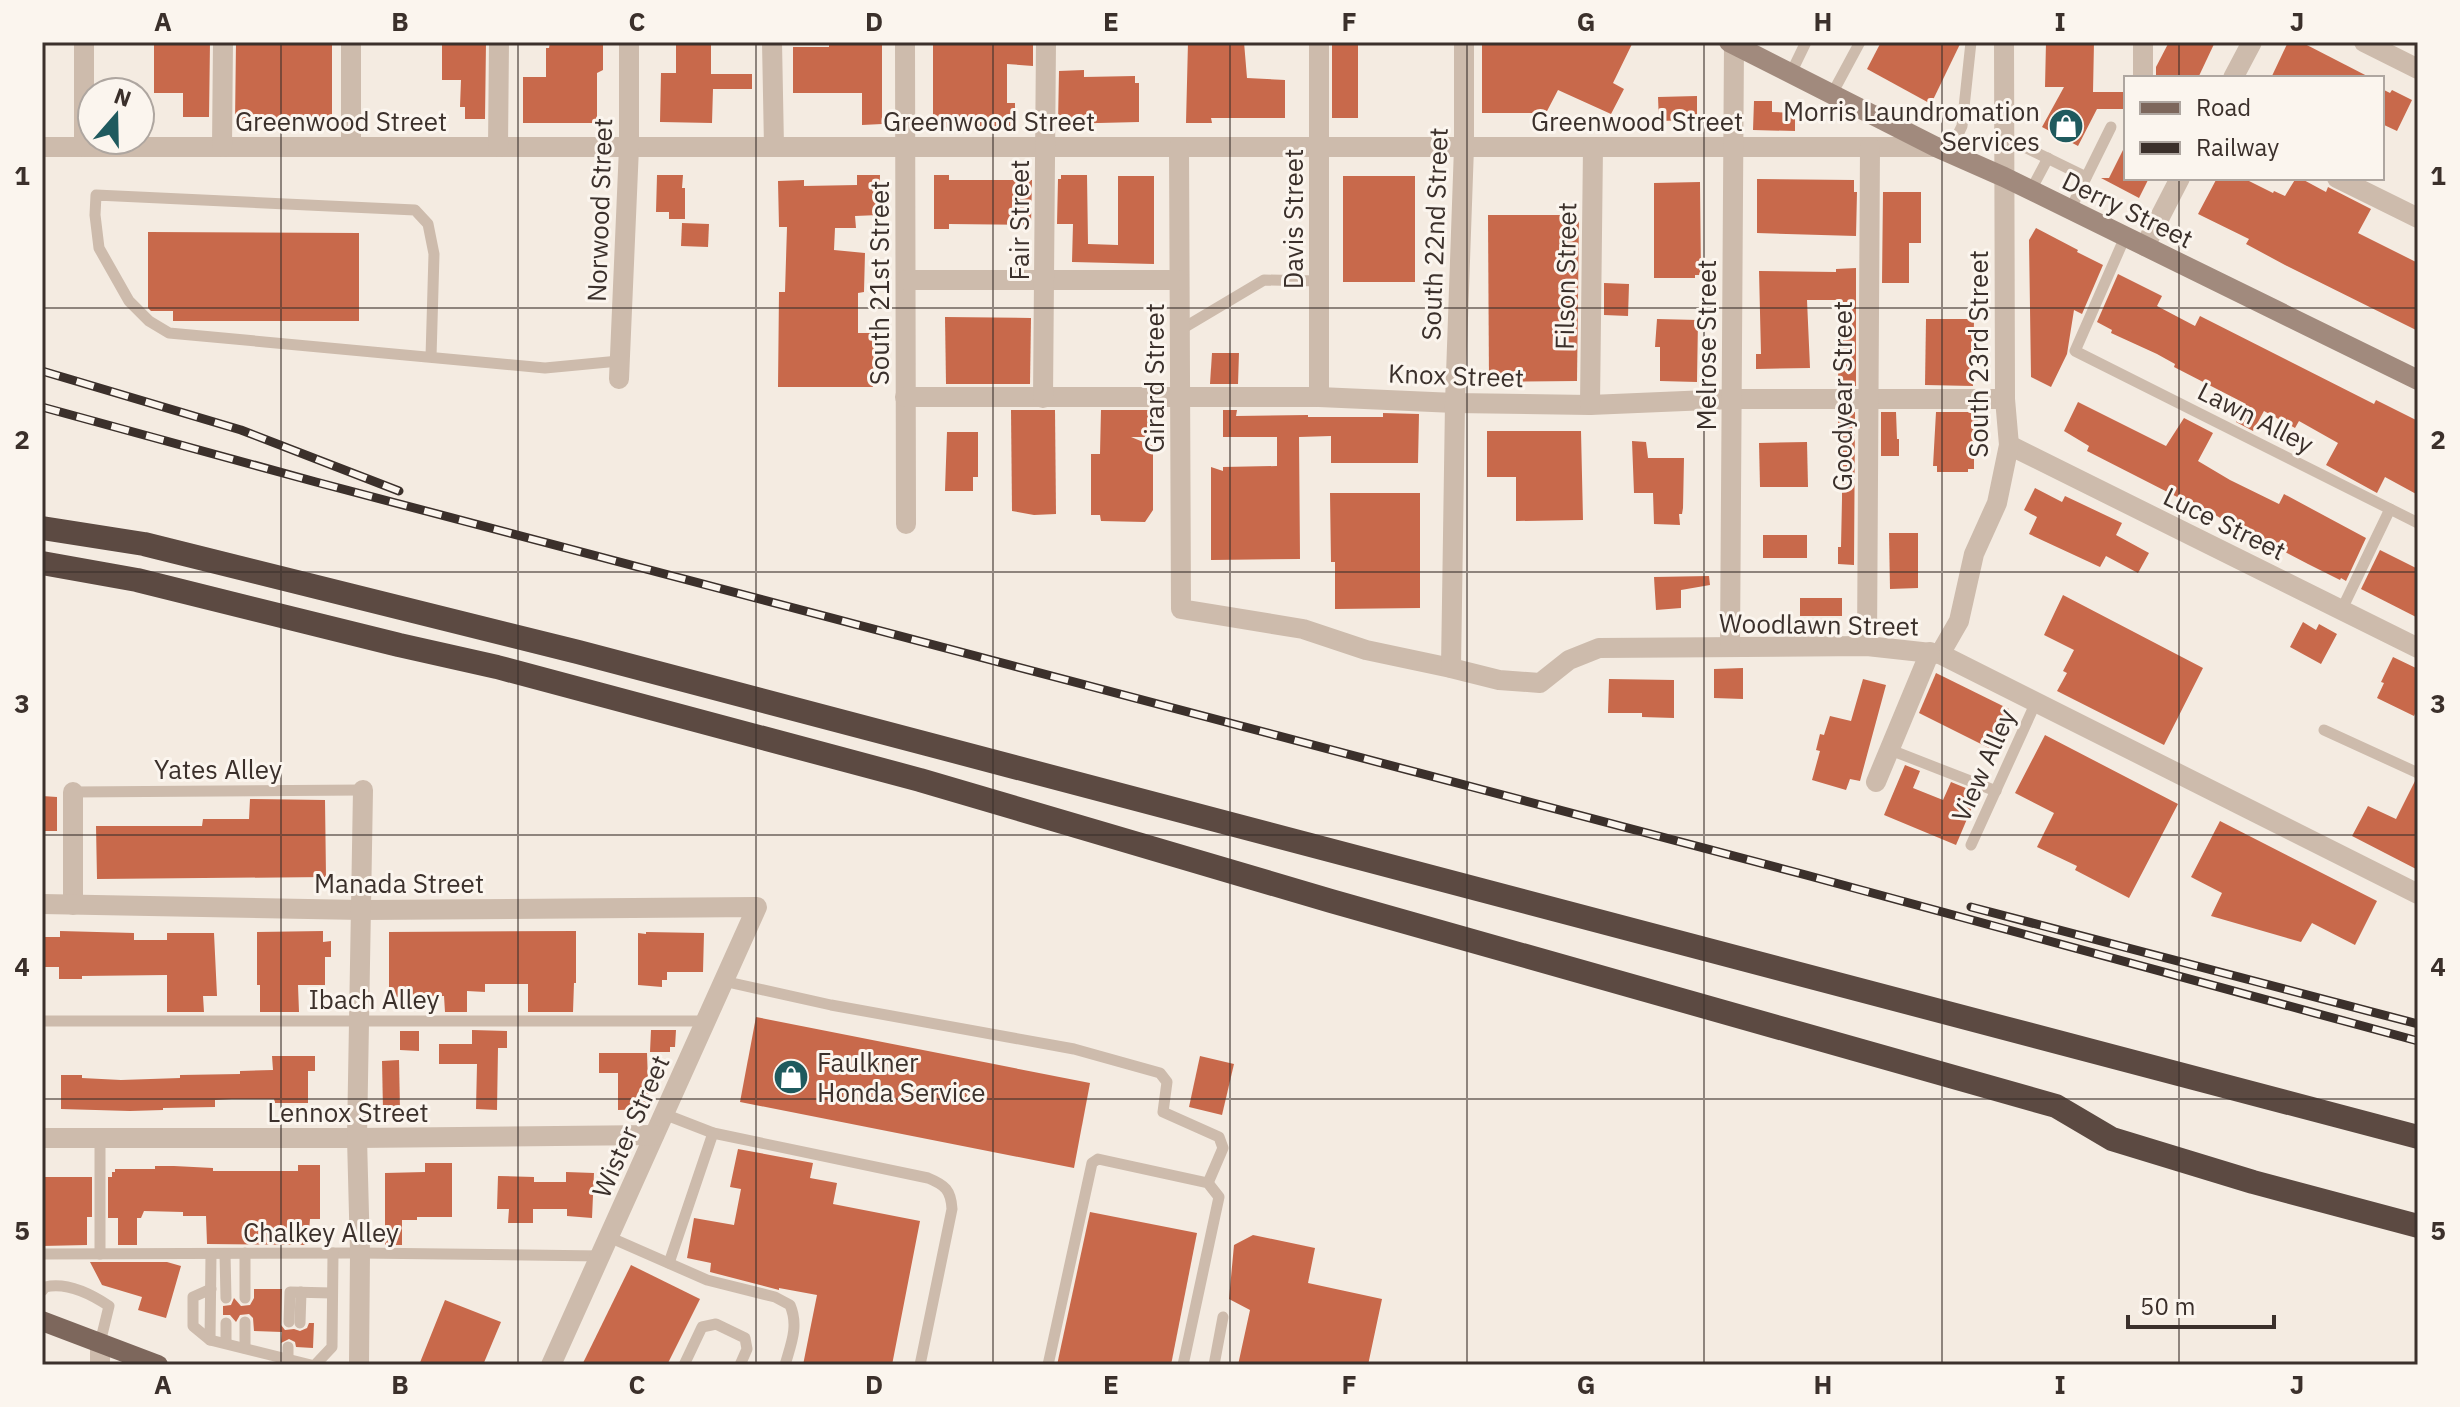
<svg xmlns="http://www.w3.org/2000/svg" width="2460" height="1407" font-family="'IBM Plex Sans',sans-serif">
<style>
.building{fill:#c8694b}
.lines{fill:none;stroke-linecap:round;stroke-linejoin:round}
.lane{stroke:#cdbbac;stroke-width:11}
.street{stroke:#cdbbac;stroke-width:20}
.secondary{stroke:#a18a7d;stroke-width:20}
.primary{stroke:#7d675c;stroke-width:20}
.highway{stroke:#5c4a42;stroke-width:24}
.rail-casing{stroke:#3b302b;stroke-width:9}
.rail{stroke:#fbf5ee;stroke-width:6;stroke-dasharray:18;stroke-linecap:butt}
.grid{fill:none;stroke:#3b302b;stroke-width:2;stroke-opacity:0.55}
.labels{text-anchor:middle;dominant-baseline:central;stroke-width:6;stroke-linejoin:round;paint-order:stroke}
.poi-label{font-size:26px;fill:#3b302b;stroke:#fbf5ee;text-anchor:end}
.street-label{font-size:26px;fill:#3b302b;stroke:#fbf5ee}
.neatline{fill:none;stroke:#3b302b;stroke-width:3}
.grid-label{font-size:26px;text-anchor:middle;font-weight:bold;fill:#3b302b}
</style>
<rect width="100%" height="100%" fill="#f4ebe1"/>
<g class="building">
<polygon points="154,42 210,42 209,117 183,117 183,93 154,93"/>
<polygon points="236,42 332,42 332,119 317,119 317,122 235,122"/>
<polygon points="442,42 486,42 485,119 465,119 465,107 460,107 461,80 442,80"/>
<polygon points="550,42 603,42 603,70 597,73 597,123 523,123 523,77 546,77 546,48 549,48"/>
<polygon points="676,42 711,42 711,74 752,74 752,89 713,89 712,123 660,122 661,73 676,73"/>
<polygon points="829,42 882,42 882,124 862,125 862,93 793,93 793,47 829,47"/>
<polygon points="933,42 1033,42 1033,66 1007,64 1007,103 1015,103 1015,127 933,128"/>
<polygon points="1188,42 1244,42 1247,78 1285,80 1285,118 1211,118 1212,123 1186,123"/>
<rect x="1332" y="42" width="26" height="76"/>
<polygon points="1482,42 1633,42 1613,83 1624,89 1611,114 1558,90 1546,113 1482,113"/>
<polygon points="1881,42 1961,42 1931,104 1867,69"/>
<polygon points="2046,42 2094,42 2093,92 2126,92 2126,109 2097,109 2078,146 2042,127 2064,87 2045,87"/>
<polygon points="2169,42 2215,42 2198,78 2156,78 2156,67"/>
<polygon points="2288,42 2301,42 2371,78 2271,78"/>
<polygon points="1084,70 1084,77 1135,76 1135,83 1139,83 1139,122 1058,124 1059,71"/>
<polygon points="2382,89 2390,93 2392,90 2412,100 2397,131 2382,124"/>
<polygon points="1697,96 1697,120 1659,121 1658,97"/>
<polygon points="1754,101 1772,101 1772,112 1795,113 1795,131 1753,130"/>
<polygon points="2126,144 2126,178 2149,178 2139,198 2101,178 2109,178"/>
<polygon points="657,175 683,175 682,188 685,188 685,219 669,219 669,212 656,212"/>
<polygon points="857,175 880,175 879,215 855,216 856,228 835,228 834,250 865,253 864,292 858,293 858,333 874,333 873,387 778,387 779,292 785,292 787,227 779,227 778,181 804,180 804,186 857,185"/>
<polygon points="934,175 949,175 949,180 1032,180 1031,225 949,224 949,229 934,229"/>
<polygon points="1061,175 1087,175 1088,244 1118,245 1118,176 1154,176 1154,264 1072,262 1073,224 1057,224 1058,179 1061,179"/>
<rect x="1343" y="176" width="72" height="106"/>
<polygon points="2217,178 2243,178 2273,193 2274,191 2285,196 2296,178 2300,178 2326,192 2328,187 2371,209 2358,233 2418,263 2418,331 2285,265 2246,244 2249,239 2198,214"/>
<polygon points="1757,179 1854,180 1854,192 1857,192 1856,236 1757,233"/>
<polygon points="1700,182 1701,275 1695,275 1695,278 1654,278 1654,183"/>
<polygon points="1883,192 1921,192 1921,243 1909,243 1909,283 1882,283"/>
<polygon points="1488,215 1579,215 1577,381 1489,382"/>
<polygon points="682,223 709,224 708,247 681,246"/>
<polygon points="2036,228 2078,250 2077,252 2103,265 2082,314 2074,310 2067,354 2051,387 2031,377 2029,240"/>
<polygon points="148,232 359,233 359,321 173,321 173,311 151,311 148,308"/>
<polygon points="1856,268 1856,386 1838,386 1839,300 1807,300 1810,368 1756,369 1756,354 1761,354 1759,271 1836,272 1836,269"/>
<polygon points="2118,274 2162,296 2157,306 2195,326 2200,316 2374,404 2376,400 2418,421 2418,495 2385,477 2377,493 2326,465 2338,443 2299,421 2295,428 2264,411 2253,431 2236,422 2246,404 2174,367 2175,364 2157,354 2111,333 2112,330 2097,322"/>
<polygon points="1604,283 1629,284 1628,316 1604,315"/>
<polygon points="945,317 1031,318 1030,384 946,384"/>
<polygon points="1657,319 1698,320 1697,382 1660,381 1660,347 1655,347"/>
<polygon points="1926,319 1974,319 1973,386 1925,385"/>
<polygon points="1212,353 1239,353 1238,384 1210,384"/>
<polygon points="2078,402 2166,446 2184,418 2213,433 2198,461 2230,480 2279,504 2284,494 2366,538 2346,581 2341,578 2340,580 2308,564 2255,536 2254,538 2190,500 2189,503 2087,451 2089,446 2064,431"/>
<polygon points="1011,410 1055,410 1056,514 1034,515 1012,511"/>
<polygon points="1101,410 1153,410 1153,437 1131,437 1153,446 1153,510 1145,522 1101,521 1100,515 1091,515 1091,454 1100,454"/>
<polygon points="1223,410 1237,410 1236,416 1308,415 1308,417 1383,417 1383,413 1419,414 1418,463 1331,463 1331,436 1299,437 1300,559 1211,560 1211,467 1223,471 1223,467 1277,466 1277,437 1223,437"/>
<polygon points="1838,412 1855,412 1854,565 1838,564 1838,547 1841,547 1842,499 1842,457 1838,457"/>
<polygon points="1881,412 1896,412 1897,439 1899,439 1899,456 1881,456"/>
<polygon points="1936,412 1978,412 1978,435 1974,435 1974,469 1968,469 1968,472 1937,472 1937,466 1933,466"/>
<polygon points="1487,431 1581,431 1583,520 1516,521 1516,477 1487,477"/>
<polygon points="947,432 978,432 978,477 973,477 973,491 945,491"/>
<polygon points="1632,441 1646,442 1648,458 1684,458 1683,508 1682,514 1679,514 1680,525 1654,524 1653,493 1634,493"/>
<polygon points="1807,442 1808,487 1760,487 1759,443"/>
<polygon points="2035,488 2062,502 2065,496 2122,523 2116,535 2149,553 2138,573 2106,556 2100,567 2029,534 2037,517 2024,510"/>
<polygon points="1330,493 1420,493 1420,608 1335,609 1335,562 1331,562"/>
<polygon points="1889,533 1918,533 1918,588 1890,589"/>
<rect x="1763" y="535" width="44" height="23"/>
<polygon points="2380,550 2418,569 2418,618 2361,589"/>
<polygon points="1709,576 1710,585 1681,590 1681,608 1656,610 1654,577"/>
<polygon points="2063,595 2203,668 2164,745 2057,691 2067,673 2063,671 2074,650 2044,635"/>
<rect x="1800" y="598" width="42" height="18"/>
<polygon points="2303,622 2316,630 2319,624 2337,634 2321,664 2290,647"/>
<polygon points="2393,657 2418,669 2418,707 2414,716 2377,698 2384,683 2381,682"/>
<polygon points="1743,668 1743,699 1714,698 1714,669"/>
<polygon points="1936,673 2009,709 1989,748 1919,713"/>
<polygon points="1609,679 1674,680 1674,718 1642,717 1642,713 1608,713"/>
<polygon points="1863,679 1886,685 1860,781 1850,779 1846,790 1812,780 1820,751 1816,750 1820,734 1824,735 1830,716 1851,721"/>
<polygon points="2045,735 2178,804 2129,898 2075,870 2077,866 2037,847 2054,813 2015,793"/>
<polygon points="1905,765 1920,771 1913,788 1943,800 1951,782 1978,793 1956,845 1884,815"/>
<polygon points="2415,781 2418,781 2418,870 2352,836 2368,806 2396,819"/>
<polygon points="42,796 57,797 57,831 42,831"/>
<polygon points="250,799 325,800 326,877 97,879 96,826 202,826 203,819 249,819"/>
<polygon points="2220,821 2377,901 2355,945 2312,923 2301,942 2211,916 2222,893 2191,877"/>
<polygon points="60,931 134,933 134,940 167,940 167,933 214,933 217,996 203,996 204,1012 167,1012 167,975 82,976 82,979 59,979 59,967 42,967 42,937 60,937"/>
<polygon points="323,931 323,942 331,941 331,957 325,957 325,985 298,985 299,1012 260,1012 260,985 257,985 257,932"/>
<polygon points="576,931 576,983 574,983 573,1012 528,1012 528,984 485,984 485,992 467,991 467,1012 445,1012 444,996 389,997 389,932"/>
<polygon points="646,932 704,933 703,972 667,972 667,980 662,980 662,987 638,985 638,933 646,934"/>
<polygon points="756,1017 1090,1083 1074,1168 740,1102"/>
<polygon points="472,1030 507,1031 507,1048 498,1048 497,1110 476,1109 477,1064 439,1064 439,1044 472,1044"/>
<polygon points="651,1030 676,1030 675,1047 670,1047 670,1052 650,1052"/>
<polygon points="400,1031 419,1031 419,1051 400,1050"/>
<polygon points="599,1053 647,1053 649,1109 618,1110 618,1073 599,1073"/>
<polygon points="272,1056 315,1056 315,1071 308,1071 308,1103 275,1103 274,1099 232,1099 215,1100 215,1107 163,1108 163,1110 130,1111 61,1109 61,1075 82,1075 82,1078 121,1080 180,1078 180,1075 240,1074 240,1071 273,1070"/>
<polygon points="1200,1056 1234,1064 1222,1115 1189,1107"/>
<polygon points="399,1060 400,1110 383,1110 382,1061"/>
<polygon points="738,1149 813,1163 810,1178 837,1183 833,1204 920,1221 892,1365 803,1365 817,1295 779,1288 779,1290 710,1272 711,1263 687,1258 694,1218 734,1225 741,1189 730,1187"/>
<polygon points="425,1163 452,1163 452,1217 417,1217 417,1220 402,1220 402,1245 385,1245 385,1173 425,1172"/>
<polygon points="298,1165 320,1165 320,1219 310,1219 308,1245 207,1244 206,1216 183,1216 183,1212 144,1211 141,1218 137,1218 137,1245 118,1245 118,1218 108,1218 108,1177 112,1177 112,1172 115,1172 115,1169 155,1169 155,1166 174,1166 213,1168 213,1171 298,1171"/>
<polygon points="566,1172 594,1173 592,1218 567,1216 567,1209 533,1209 533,1223 508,1223 509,1209 497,1209 498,1176 534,1177 534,1182 566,1182"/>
<polygon points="42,1177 92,1177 92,1217 87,1217 87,1245 42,1246"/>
<polygon points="1090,1212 1197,1233 1171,1365 1057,1365"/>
<polygon points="1253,1235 1315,1248 1308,1283 1382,1299 1368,1365 1238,1365 1250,1310 1229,1299 1234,1245"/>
<polygon points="90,1262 167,1262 181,1266 166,1318 138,1310 142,1297 102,1285"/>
<polygon points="631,1265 700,1299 667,1365 582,1365"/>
<polygon points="254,1289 282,1289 281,1325 285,1330 294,1329 300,1331 307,1328 309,1323 314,1323 313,1348 296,1347 295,1342 289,1339 281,1343 282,1332 254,1331 253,1318 249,1314 240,1315 236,1322 230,1315 223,1315 223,1306 231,1305 234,1298 241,1306 250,1305 254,1298"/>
<polygon points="445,1300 501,1322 483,1365 419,1365"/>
</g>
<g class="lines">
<g class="lane">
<polyline points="1791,73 1806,42"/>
<polyline points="1832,94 1860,42"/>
<polyline points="2004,137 2086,177"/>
<polyline points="1949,153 1962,126 1971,42"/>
<polyline points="2031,190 2048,158"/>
<polyline points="2070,210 2111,127"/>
<polyline points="2125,237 2075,351 2418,523"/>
<polyline points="1180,330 1264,280 1319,281"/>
<polyline points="431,357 434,254 428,224 415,210 96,195 95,215 99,248 129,301 149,321 169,333 545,368 619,361"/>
<polyline points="2342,609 2390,509"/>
<polyline points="2324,730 2418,773"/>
<polyline points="1888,749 1996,791"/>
<polyline points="73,792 363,790"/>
<polyline points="1971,845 2036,702"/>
<polyline points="723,981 831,1005 1074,1049 1160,1073 1167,1082 1163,1112 1219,1137 1223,1148 1208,1183"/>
<polyline points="42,1021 706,1021"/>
<path d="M664,1114l49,19 215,45c17,7 23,12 24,31l-32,156"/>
<polyline points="100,1138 100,1254"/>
<path d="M609,1237l98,43 68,17 15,8c9,21 1,39 -5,60"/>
<polyline points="42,1254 360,1253 601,1256"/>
<polyline points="225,1254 226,1298"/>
<polyline points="669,1263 713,1133"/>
<polyline points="211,1289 193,1297 193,1326 210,1340 311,1365"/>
<path d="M42,1291l3,-4c21,-5 46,7 64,19l-9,37"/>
<polyline points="245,1298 245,1253"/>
<polyline points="245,1322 245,1348"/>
<polyline points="289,1322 290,1292 332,1293"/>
<polyline points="226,1323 226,1343"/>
<polyline points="300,1323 301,1292"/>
<polyline points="210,1340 211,1254"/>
<polyline points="288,1347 288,1359"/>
<polyline points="315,1365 332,1347 333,1253"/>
<polyline points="684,1365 702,1327 716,1324 745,1338 747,1349 740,1365"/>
<polyline points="1048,1365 1092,1163 1098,1159 1208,1183 1219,1197 1183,1365"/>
<polyline points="1214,1365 1223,1317"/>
</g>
<g class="street">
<polyline points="351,42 351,147"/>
<polyline points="772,42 774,147"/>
<polyline points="905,42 906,524"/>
<polyline points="2143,42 2143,78"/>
<polyline points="2364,42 2418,69"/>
<polyline points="2233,78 2252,42"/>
<polyline points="42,147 1936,147"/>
<polyline points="84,147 84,42"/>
<polyline points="222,147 223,42"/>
<polyline points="498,147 499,42"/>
<polyline points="1179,147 1181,609 1303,629 1366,650 1451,668 1499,680 1540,683 1569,660 1599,648 1867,646 1940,654 2418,894"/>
<polyline points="2337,178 2418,218"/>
<polyline points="2145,246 2180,178"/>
<polyline points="906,280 1179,280"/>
<polyline points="619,379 629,147 629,42"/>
<polyline points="905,397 1319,397 1455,403 1590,405 1732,399 2005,399"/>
<polyline points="1319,397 1319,42"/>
<polyline points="1043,398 1046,42"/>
<polyline points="1590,405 1593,147"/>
<polyline points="2009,445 2418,648"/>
<polyline points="1867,646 1870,147"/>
<polyline points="1730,647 1734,44"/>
<polyline points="1940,654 1959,621 1974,554 1997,503 2009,445 2005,399 2004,42"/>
<polyline points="1451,668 1455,403 1464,147 1464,42"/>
<polyline points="1876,782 1930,652"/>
<polyline points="73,792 73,905"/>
<polyline points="42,904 362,910 757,907 551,1365"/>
<polyline points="42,1138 357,1138 654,1135"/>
<polyline points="100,1343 100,1365"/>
<polyline points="359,1365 360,1253 357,1138 363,790"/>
</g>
<polyline class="secondary" points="1729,42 1936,147 2004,177 2418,380"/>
<polyline class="primary" points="42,1321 158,1365"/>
<g class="highway">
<polyline points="42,528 144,544 578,652 2418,1137"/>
<polyline points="42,563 137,580 399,645 497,667 920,780 1331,901 2056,1106 2112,1139 2253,1182 2418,1226"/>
</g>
<defs>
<g id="rail">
<polyline points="42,371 241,430 399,491"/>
<polyline points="42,407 316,482 1806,875 2418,1041"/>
<polyline points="1971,907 2418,1024"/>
</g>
</defs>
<use href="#rail" class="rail-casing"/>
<use href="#rail" class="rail"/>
</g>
<path class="grid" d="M281,42v1323M518,42v1323M756,42v1323M993,42v1323M1230,42v1323M1467,42v1323M1704,42v1323M1942,42v1323M2179,42v36M2179,178v1187M42,308h2376M42,572h2376M42,835h2376M42,1099h2376"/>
<defs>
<symbol id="shop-disc" viewBox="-11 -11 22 22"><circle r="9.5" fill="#1f5a5e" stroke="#fbf5ee"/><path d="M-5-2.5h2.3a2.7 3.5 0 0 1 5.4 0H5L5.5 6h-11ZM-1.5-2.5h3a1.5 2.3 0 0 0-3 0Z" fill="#fff"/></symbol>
</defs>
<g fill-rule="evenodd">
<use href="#shop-disc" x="2046" y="106" width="40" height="40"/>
<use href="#shop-disc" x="771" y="1057" width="40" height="40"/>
</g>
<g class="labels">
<g class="poi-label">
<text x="2040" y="111">Morris Laundromation<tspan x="2040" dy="30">Services</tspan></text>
<text x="817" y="1062" text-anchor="start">Faulkner<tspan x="817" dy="30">Honda Service</tspan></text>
</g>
<g class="street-label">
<text x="341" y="121">Greenwood Street</text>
<text x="989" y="121">Greenwood Street</text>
<text x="1637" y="121">Greenwood Street</text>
<text transform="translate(2128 209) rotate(26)">Derry Street</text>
<text transform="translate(599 210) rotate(-88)">Norwood Street</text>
<text transform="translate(1293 219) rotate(-90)">Davis Street</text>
<text transform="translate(1019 220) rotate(-90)">Fair Street</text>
<text transform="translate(1434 234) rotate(-88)">South 22nd Street</text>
<text transform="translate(1565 276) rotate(-89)">Filson Street</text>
<text transform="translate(879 283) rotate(-90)">South 21st Street</text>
<text transform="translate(1706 345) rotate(-90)">Melrose Street</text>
<text transform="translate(1978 354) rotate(-90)">South 23rd Street</text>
<text transform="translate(1456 375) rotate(2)">Knox Street</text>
<text transform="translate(1154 378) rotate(-90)">Girard Street</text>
<text transform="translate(1842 396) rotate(-90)">Goodyear Street</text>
<text transform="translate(2256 417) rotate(27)">Lawn Alley</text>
<text transform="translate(2225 523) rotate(26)">Luce Street</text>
<text transform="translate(1819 624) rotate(1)">Woodlawn Street</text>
<text transform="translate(1983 765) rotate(-66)">View Alley</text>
<text x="218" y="769">Yates Alley</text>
<text x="399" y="883">Manada Street</text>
<text x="374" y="999">Ibach Alley</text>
<text x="348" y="1112">Lennox Street</text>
<text transform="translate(630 1126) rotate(-66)">Wister Street</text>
<text x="321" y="1232">Chalkey Alley</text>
</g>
</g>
<rect width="2460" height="1407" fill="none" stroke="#fbf5ee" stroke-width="88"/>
<rect x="2124" y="76" width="260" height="104" fill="#fbf5ee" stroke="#aea6a0" stroke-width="2"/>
<rect x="2140" y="102" width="40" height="12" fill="#7d675c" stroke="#aea6a0" stroke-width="2"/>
<text x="2196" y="116" font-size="24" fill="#3b302b">Road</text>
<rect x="2140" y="142" width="40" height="12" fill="#3b302b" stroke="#aea6a0" stroke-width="2"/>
<text x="2196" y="156" font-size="24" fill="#3b302b">Railway</text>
<g transform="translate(116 116) rotate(20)"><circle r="38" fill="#fbf5ee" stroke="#aea6a0" stroke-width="2"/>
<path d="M0-6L14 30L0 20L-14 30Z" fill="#1f5a5e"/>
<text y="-12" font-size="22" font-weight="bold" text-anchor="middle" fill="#3b302b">N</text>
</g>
<path d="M2128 1315v12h146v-12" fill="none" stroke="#3b302b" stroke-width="4"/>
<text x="2140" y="1315" font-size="24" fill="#3b302b" stroke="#fbf5ee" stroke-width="6" paint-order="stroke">50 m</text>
<rect x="44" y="44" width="2372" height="1319" class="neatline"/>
<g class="grid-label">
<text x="163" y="31">A</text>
<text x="400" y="31">B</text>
<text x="637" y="31">C</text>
<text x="874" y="31">D</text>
<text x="1111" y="31">E</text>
<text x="1349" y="31">F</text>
<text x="1586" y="31">G</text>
<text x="1823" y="31">H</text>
<text x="2060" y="31">I</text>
<text x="2297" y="31">J</text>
<text x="22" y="185">1</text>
<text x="2438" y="185">1</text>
<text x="22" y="449">2</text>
<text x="2438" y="449">2</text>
<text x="22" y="713">3</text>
<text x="2438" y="713">3</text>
<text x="22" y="976">4</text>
<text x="2438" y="976">4</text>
<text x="22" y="1240">5</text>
<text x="2438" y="1240">5</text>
<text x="163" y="1394">A</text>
<text x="400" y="1394">B</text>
<text x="637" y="1394">C</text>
<text x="874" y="1394">D</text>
<text x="1111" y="1394">E</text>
<text x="1349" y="1394">F</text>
<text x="1586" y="1394">G</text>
<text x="1823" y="1394">H</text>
<text x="2060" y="1394">I</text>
<text x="2297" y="1394">J</text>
</g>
</svg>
